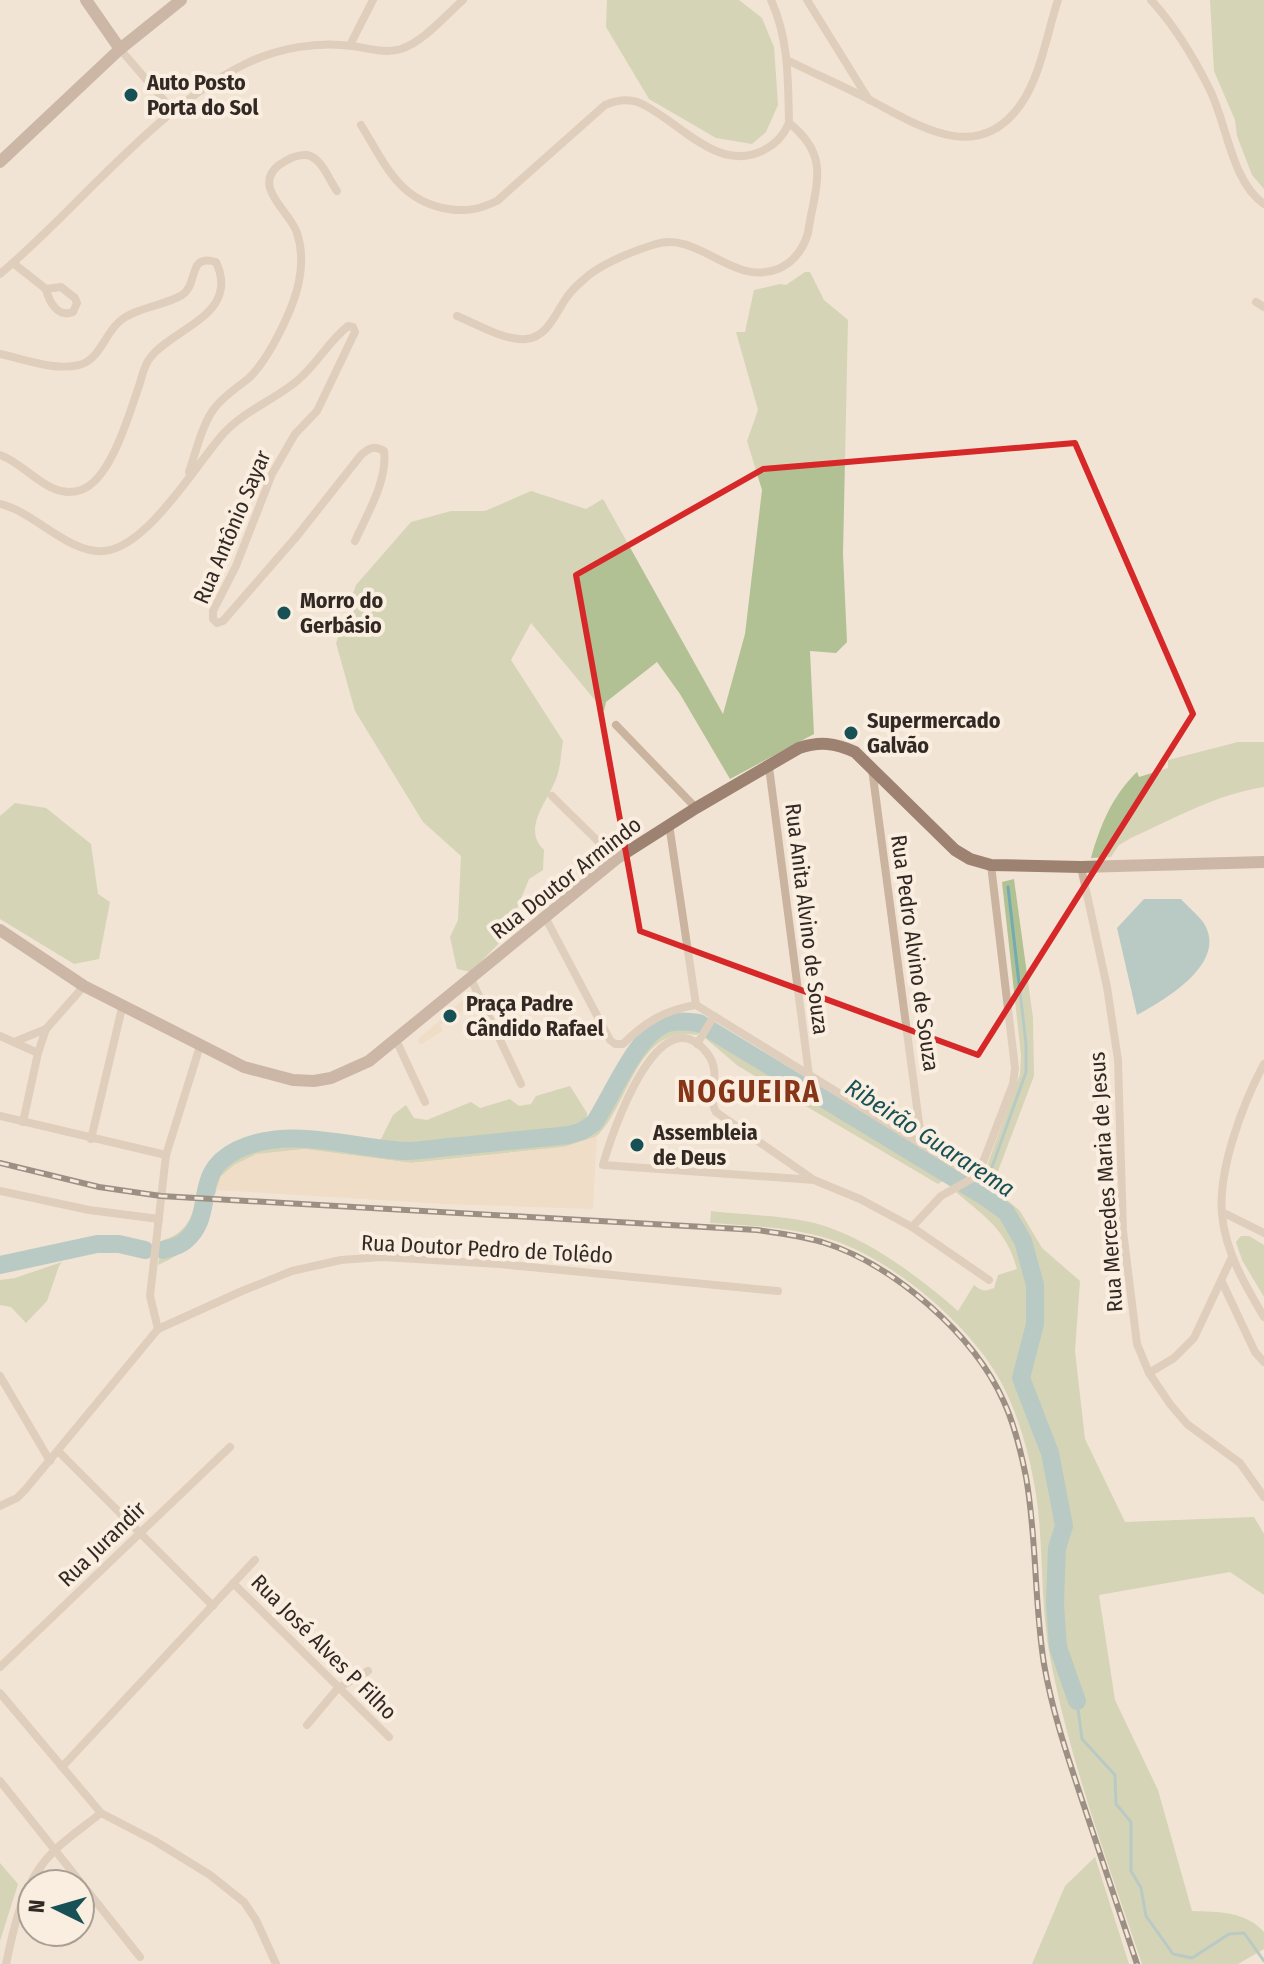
<svg xmlns="http://www.w3.org/2000/svg" width="1264" height="1964" font-family="'Fira Sans Condensed',sans-serif">
<style>
.green{fill:#b1c194}
.plaza{fill:#ebd6ba}
.water{fill:#72acb0}
.lines{fill:none;stroke-linecap:round;stroke-linejoin:round}
.stream{stroke:#72acb0;stroke-width:3}
.river{stroke:#72acb0;stroke-width:18}
.street{stroke:#cab4a0;stroke-width:8}
.secondary{stroke:#9d8272;stroke-width:12}
.rail-casing{stroke:#332924;stroke-width:6}
.rail{stroke:#faeee0;stroke-width:3;stroke-dasharray:9;stroke-linecap:butt}
.marked{fill:none;stroke:#d62828;stroke-width:6;stroke-linejoin:round}
.poi-dot{fill:#175156;stroke:#faeee0;stroke-width:3}
.labels{text-anchor:middle;dominant-baseline:central;stroke-width:8;stroke-linejoin:round;paint-order:stroke}
.poi-label{font-size:22px;font-weight:bold;fill:#332924;stroke:#faeee0;text-anchor:start}
.street-label{font-size:22px;fill:#332924;stroke:#faeee0}
.water-label{font-size:24px;font-style:italic;fill:#175156;stroke:#faeee0}
.district-label{font-size:30px;font-weight:bold;letter-spacing:2px;fill:#863518;stroke:#faeee0}
</style>
<rect width="100%" height="100%" fill="#f2e4d4"/>
<g class="green">
<polygon points="607,0 739,0 762,18 774,47 778,105 766,132 752,144 716,138 649,99 606,27"/>
<polygon points="1210,0 1264,0 1264,189 1252,175 1237,136 1235,120 1214,71"/>
<path d="M805,272h5l14,28 24,20 -5,234 4,88 -11,11 -26,-2 4,83 -84,45 -50,-85 -23,-32 -51,40 -2,9 -73,-88 -20,37 52,81c-2,10 -2,22 -5,32 -7,26 -38,54 -14,77l-1,20 -14,9 -23,57 -35,36 -14,-3 -7,-32 8,-17 3,-64 -38,-34 -68,-111 -19,-68 20,-58 55,-63 40,-11h34l46,-20 55,18 17,-10 120,215 22,-80 17,-144 -15,-49 11,-31 -22,-78h9l9,-42 26,-6 6,1z"/>
<path d="M1238,742h26v45c-47,7 -91,32 -133,51l-12,7 -8,12 -20,1c9,-32 21,-62 46,-86l2,5 29,-9v-8z"/>
<polygon points="15,803 46,808 91,844 98,894 110,902 99,959 74,964 0,919 0,816"/>
<path d="M1014,879l19,139 1,58 -42,111 28,24 22,37 38,33 -5,70 10,88 40,83 129,-5 10,17v61l-34,-23 -131,23 16,105 43,90 34,121c27,1 53,0 72,21v17l-26,15h-96c-34,-101 -72,-202 -92,-307 -10,-53 -6,-109 -14,-163 -6,-36 -15,-71 -31,-104 -28,-59 -103,-123 -164,-147 -41,-16 -88,-17 -131,-20l1,-12c32,4 67,4 99,11 53,12 108,54 148,89l16,-26c7,6 11,7 20,3l4,-13 19,-6c-11,-40 -31,-51 -61,-77l26,-12 38,-106 1,-19 -19,-173z"/>
<path d="M690,1013l16,6 -9,16c-59,-11 -67,66 -98,99 -9,8 -24,10 -35,13l-153,16 -107,-14 -83,27 -6,19 -19,-1c7,-15 14,-31 27,-42 35,-32 114,-17 157,-11l13,-26 13,-10 8,13 13,2 44,-18 9,6 30,-9 9,7 12,-2 5,-8 34,-10 17,27v5c37,-39 34,-102 103,-105z"/>
<polygon points="713,1023 956,1172 938,1184 738,1066 705,1038"/>
<path d="M195,1202l18,1c-10,35 -22,47 -55,62l5,-25c19,-5 29,-19 32,-38z"/>
<polygon points="1241,1236 1249,1236 1264,1245 1264,1297 1242,1260 1236,1242"/>
<polygon points="62,1262 59,1266 47,1301 26,1323 11,1307 0,1305 0,1280 15,1278"/>
<polygon points="1095,1857 1129,1964 1032,1964 1065,1886"/>
<polygon points="0,1863 18,1884 0,1941"/>
</g>
<g class="plaza">
<polygon points="465,998 472,1007 440,1025 443,1031 420,1045 417,1040"/>
<polygon points="597,1136 593,1209 443,1204 216,1190 221,1176 234,1165 256,1154 304,1149 411,1163 564,1147"/>
</g>
<path class="water" d="M1144,899h37c7,8 16,15 22,23 27,40 -38,78 -66,93l-20,-87z"/>
<g class="lines">
<g class="stream">
<polyline points="982,1195 1026,1072 1026,1044 1008,887"/>
<polyline points="1077,1701 1082,1739 1115,1775 1116,1804 1131,1822 1131,1871 1141,1888 1146,1916 1173,1954 1192,1958 1229,1934 1244,1933 1264,1961"/>
</g>
<g class="river">
<path d="M163,1250c7,-2 17,-4 22,-9 33,-28 4,-67 52,-91 52,-25 113,-2 168,1 18,0 37,-4 55,-5 36,-4 73,-7 109,-11l13,-4 12,-8c18,-26 43,-91 74,-100 9,-3 21,-1 31,0l283,172 24,17 17,29 12,44v39l-14,54 29,75 14,73 -7,22 -2,55 3,44 19,54"/>
<polyline points="0,1265 97,1244 119,1244 145,1250"/>
</g>
<g class="street">
<polyline points="807,0 869,100"/>
<path d="M1151,0c23,25 43,58 58,88 18,35 22,93 55,116"/>
<polyline points="350,45 373,0"/>
<polyline points="120,49 174,112"/>
<path d="M787,60c28,14 56,26 83,40 49,26 108,66 151,4 20,-29 26,-71 37,-104"/>
<path d="M361,125c24,39 38,76 87,84 19,3 32,0 49,-8l108,-96c12,-5 25,-7 37,-1 38,18 76,70 122,46 12,-6 20,-15 25,-27 -1,-42 0,-84 -18,-123"/>
<polyline points="13,263 46,289"/>
<path d="M0,274c80,-67 151,-163 245,-210 33,-16 72,-23 107,-18 16,2 33,8 49,3 23,-8 44,-33 62,-49"/>
<path d="M61,287l14,11 2,5 -4,9c-15,6 -24,-10 -27,-23z"/>
<polyline points="1256,302 1264,307"/>
<path d="M457,316c20,8 47,25 69,23 22,-2 30,-27 41,-42 6,-9 14,-15 22,-22 17,-13 46,-25 67,-31 43,-13 77,43 122,25 16,-7 25,-19 30,-36 7,-48 24,-76 -19,-110"/>
<path d="M0,354c24,5 54,17 79,11 20,-4 26,-32 41,-44 17,-14 44,-15 62,-26 17,-11 5,-42 34,-33 25,53 -44,66 -66,96 -6,7 -8,19 -11,28 -10,28 -28,94 -58,104 -32,11 -54,-26 -81,-35"/>
<path d="M189,472c7,-20 12,-44 24,-62 9,-13 24,-22 36,-32 20,-19 45,-70 50,-97 3,-15 3,-33 -2,-48 -6,-21 -46,-46 -18,-68 7,-5 18,-11 28,-10 15,3 22,25 30,36"/>
<path d="M0,504c35,8 68,50 104,47 44,-4 92,-87 120,-118 20,-22 52,-34 74,-53 19,-16 31,-39 50,-54l5,1 2,5 -38,79 -22,23 -23,40 -36,92 -23,45v8l4,4 6,-2 74,-85 64,-81c8,-7 13,-10 23,-4 4,29 -17,63 -29,90"/>
<polyline points="616,725 696,808"/>
<polyline points="769,767 809,1075"/>
<polyline points="872,769 922,1145"/>
<polyline points="552,796 616,859"/>
<polyline points="669,824 696,1005"/>
<polyline points="1081,867 1107,987 1118,1060 1123,1231 1137,1344 1149,1373 1170,1404 1187,1424 1240,1463 1264,1497"/>
<path d="M545,917l65,123 5,4h8c22,-22 42,-34 73,-39l279,172"/>
<polyline points="471,979 521,1084"/>
<polyline points="0,1036 38,1053"/>
<polyline points="396,1040 425,1102"/>
<polyline points="14,1042 46,1029 84,986"/>
<polyline points="697,1044 714,1016"/>
<path d="M1264,1064c-21,39 -46,105 -42,150 3,37 23,71 42,103"/>
<polyline points="0,1116 166,1155"/>
<polyline points="23,1122 38,1053 46,1029"/>
<polyline points="91,1139 122,1008"/>
<path d="M814,1180l-98,-68c-11,-19 8,-37 -9,-59 -48,-61 -96,82 -104,112l211,15 46,19 52,28 77,53"/>
<polyline points="0,1191 89,1210 159,1219"/>
<polyline points="1222,1212 1264,1233"/>
<polyline points="912,1227 941,1196 975,1177 982,1165 1013,1084 1015,1068 991,865"/>
<polyline points="1222,1282 1255,1352 1264,1362"/>
<polyline points="158,1329 150,1296 166,1155 200,1046"/>
<polyline points="1149,1373 1174,1358 1194,1338 1232,1257"/>
<polyline points="0,1376 50,1461"/>
<polyline points="58,1451 213,1606"/>
<polyline points="0,1506 17,1498 25,1490 158,1329 242,1291 292,1271 341,1260 382,1257 499,1264 778,1291"/>
<polyline points="233,1583 389,1737"/>
<polyline points="0,1667 230,1447"/>
<polyline points="0,1693 101,1813 155,1841 210,1875 244,1902 256,1920 276,1964"/>
<polyline points="307,1725 338,1688 368,1671"/>
<polyline points="62,1767 255,1560"/>
<polyline points="0,1781 140,1957"/>
<path d="M6,1964c9,-42 17,-84 50,-115 14,-13 30,-24 45,-36"/>
</g>
<g class="secondary">
<polyline points="86,0 120,49"/>
<polyline points="0,162 120,49 181,0"/>
<path d="M0,930l84,56 160,81 49,13 21,1 17,-3 38,-17 247,-202 80,-51 103,-60c21,-7 36,-5 56,4l100,98 15,9 21,6 90,2 183,-5"/>
</g>
<defs>
<path id="rail" d="M0,1163l99,24 62,9 596,34c22,3 44,6 65,12 71,22 152,92 182,160 11,24 17,50 22,75 11,62 8,125 18,187 8,47 24,94 39,139 18,54 36,107 54,161"/>
</defs>
<use href="#rail" class="rail-casing"/>
<use href="#rail" class="rail"/>
</g>
<path d="M0 0H1264V1964H0ZM1075,443l118,271 -215,341 -338,-124 -64,-356 187,-106z" fill="#f2e4d4" fill-opacity=".55" fill-rule="evenodd"/>
<path class="marked" d="M1075,443l118,271 -215,341 -338,-124 -64,-356 187,-106z"/>
<g class="poi-dot">
<circle cx="131" cy="95" r="8"/>
<circle cx="284" cy="613" r="8"/>
<circle cx="851" cy="733" r="8"/>
<circle cx="450" cy="1016" r="8"/>
<circle cx="637" cy="1145" r="8"/>
</g>
<g class="labels">
<g class="poi-label">
<text x="147" y="82">Auto Posto<tspan x="147" dy="25">Porta do Sol</tspan></text>
<text x="300" y="600">Morro do<tspan x="300" dy="25">Gerbásio</tspan></text>
<text x="867" y="720">Supermercado<tspan x="867" dy="25">Galvão</tspan></text>
<text x="466" y="1003">Praça Padre<tspan x="466" dy="25">Cândido Rafael</tspan></text>
<text x="653" y="1132">Assembleia<tspan x="653" dy="25">de Deus</tspan></text>
</g>
<g class="street-label">
<text transform="translate(232 527) rotate(-67)">Rua Antônio Sayar</text>
<text transform="translate(566 878) rotate(-38)">Rua Doutor Armindo</text>
<text transform="translate(807 919) rotate(83)">Rua Anita Alvino de Souza</text>
<text transform="translate(915 953) rotate(82)">Rua Pedro Alvino de Souza</text>
<text transform="translate(1106 1182) rotate(-94)">Rua Mercedes Maria de Jesus</text>
<text transform="translate(487 1249) rotate(3)">Rua Doutor Pedro de Tolêdo</text>
<text transform="translate(102 1544) rotate(-44)">Rua Jurandir</text>
<text transform="translate(324 1647) rotate(45)">Rua José Alves P Filho</text>
</g>
<g class="water-label">
<text transform="translate(930 1138) rotate(33)">Ribeirão Guararema</text>
</g>
<g class="district-label">
<text x="749" y="1092">NOGUEIRA</text>
</g>
</g>
<g transform="translate(56 1908) rotate(275)"><circle r="38" fill="#faeee0" stroke="#aa9f95" stroke-width="2"/>
<path d="M0-6L14 30L0 20L-14 30Z" fill="#175156"/>
<text y="-12" font-size="22" font-weight="bold" text-anchor="middle" fill="#332924">N</text>
</g>
</svg>
